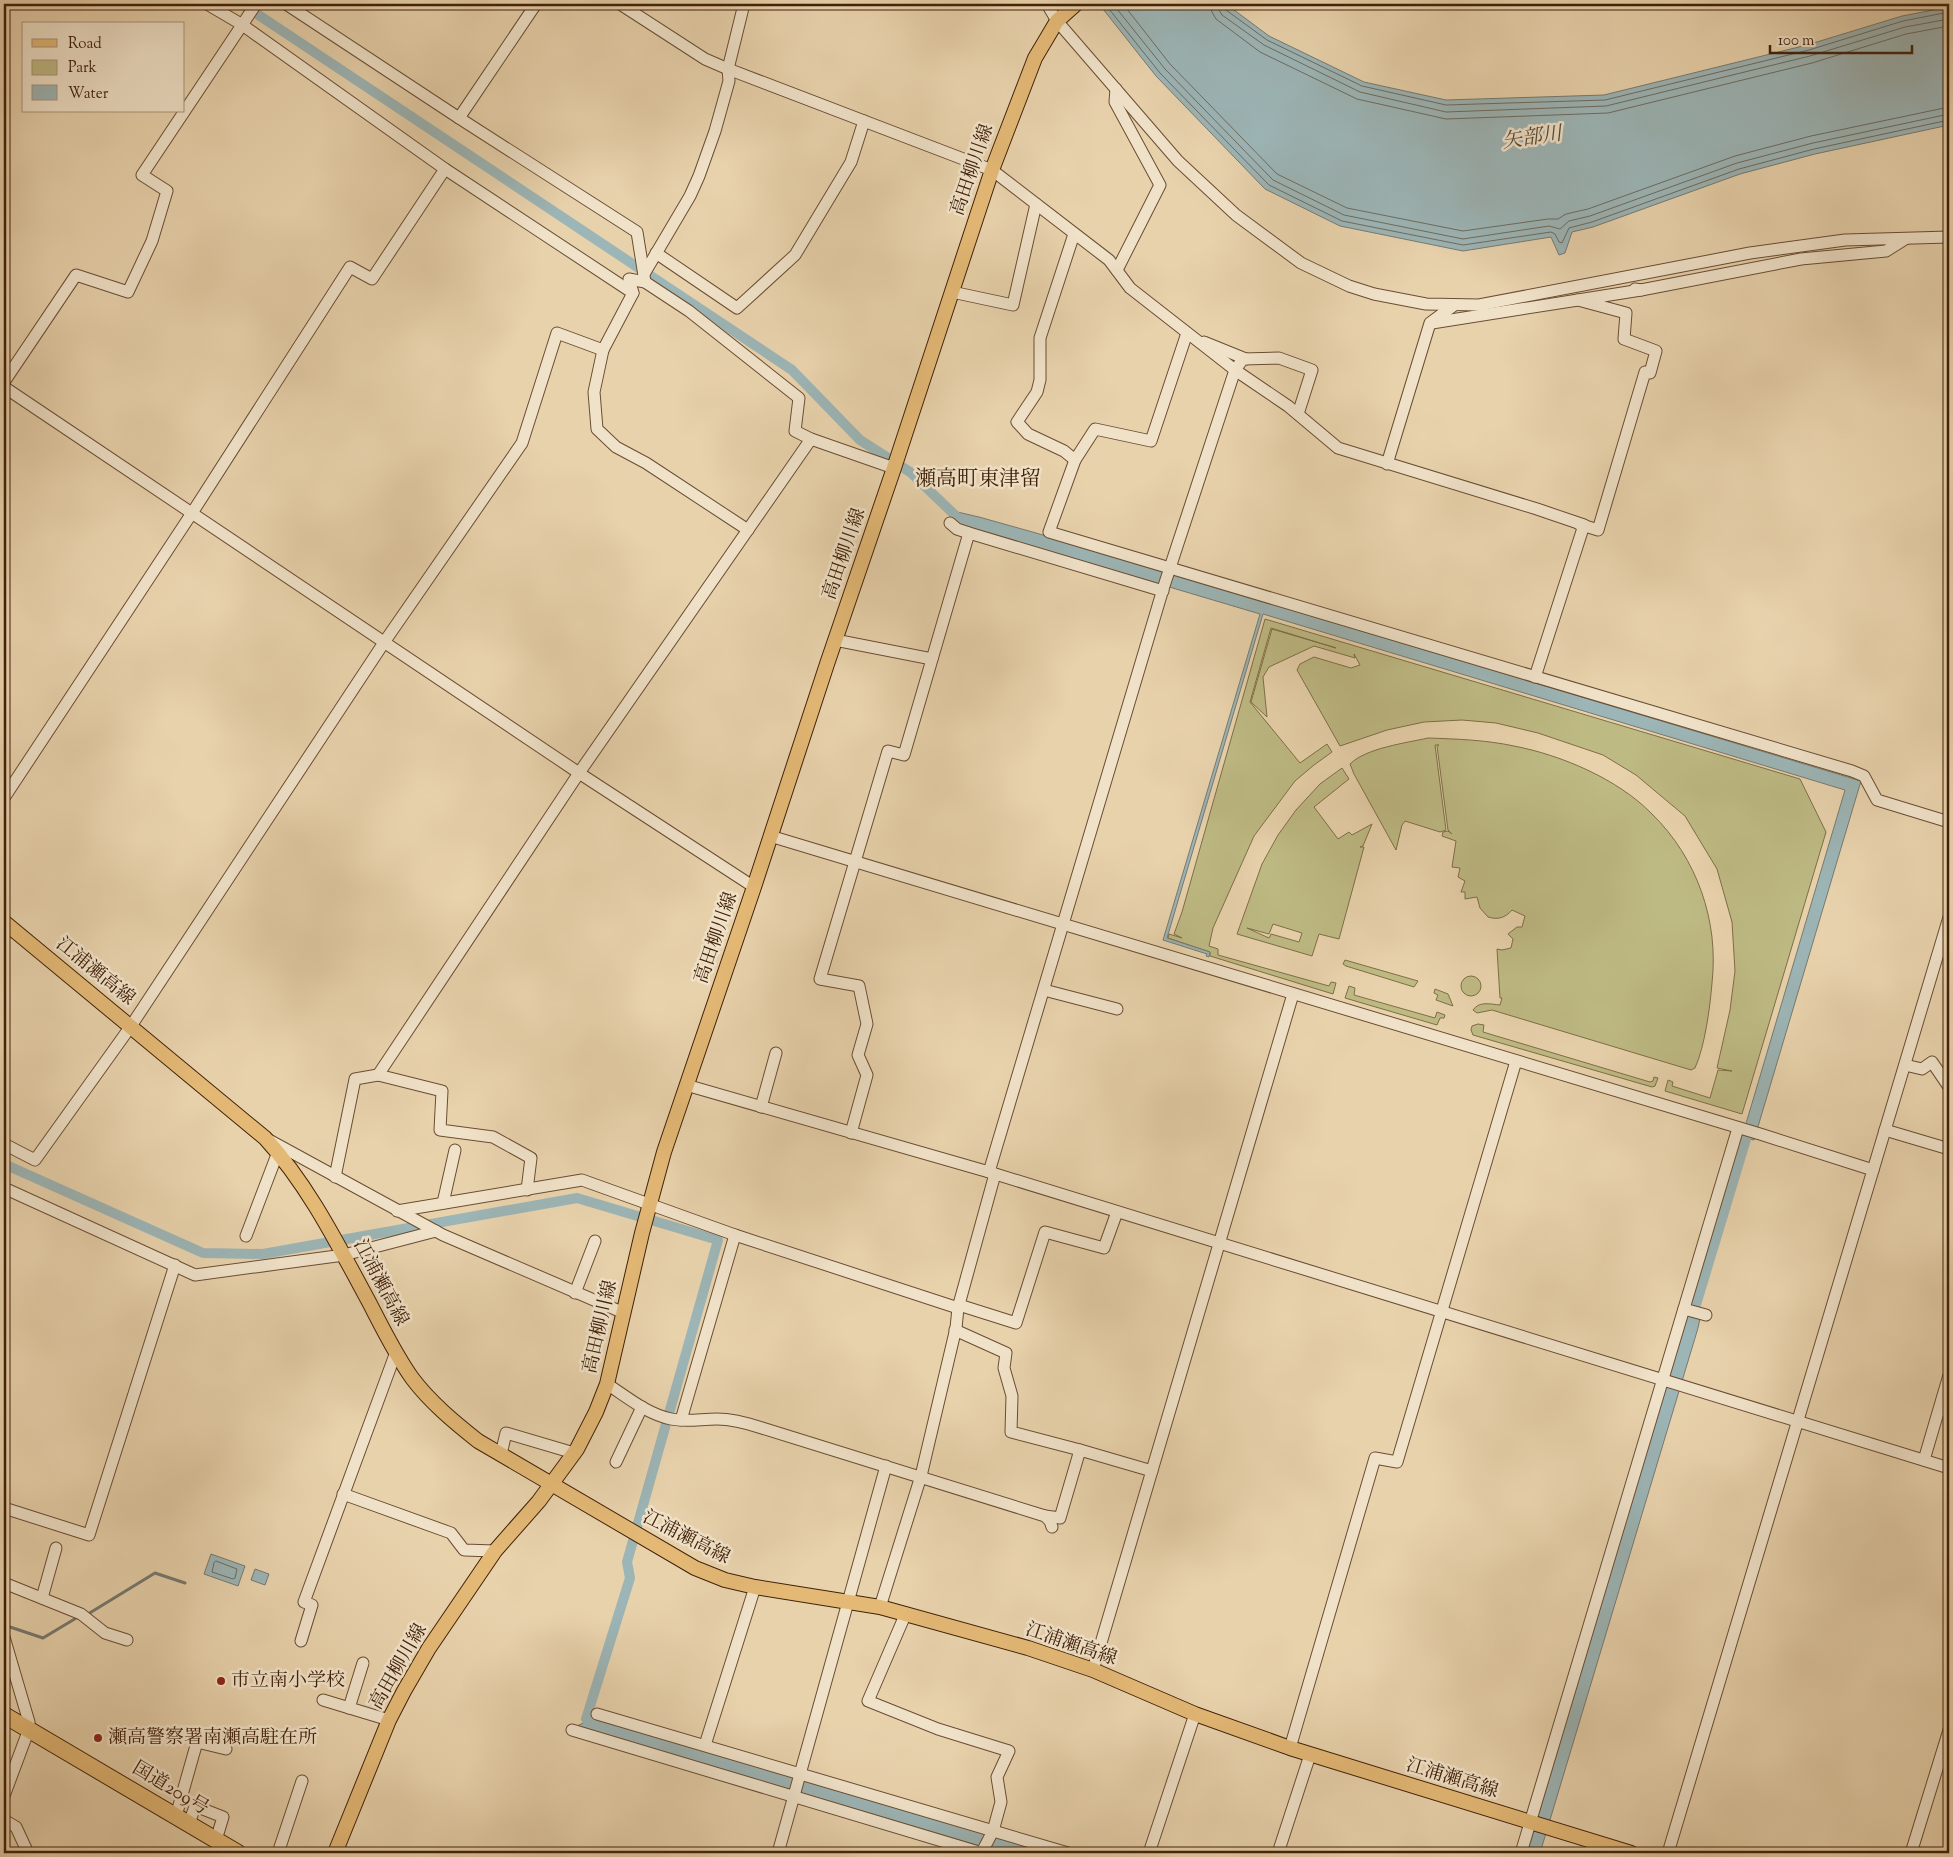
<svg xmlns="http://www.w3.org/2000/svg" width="1953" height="1857" font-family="'Sorts Mill Goudy','Noto Serif JP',serif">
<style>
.green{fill:#beba84;stroke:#7f6e46;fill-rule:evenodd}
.water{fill:#9cb5b6;stroke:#777a71}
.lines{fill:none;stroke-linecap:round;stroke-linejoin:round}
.shore{stroke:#6e6b60;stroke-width:1}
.stream{stroke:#777a71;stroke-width:3}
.canal{stroke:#9cb5b6;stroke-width:10}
.minor-casing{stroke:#6a4d32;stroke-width:13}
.major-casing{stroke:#402109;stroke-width:16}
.highway-casing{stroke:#402109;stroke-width:18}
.minor{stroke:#f0e2c9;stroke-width:11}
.major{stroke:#e4b976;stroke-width:14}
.highway{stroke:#e4b976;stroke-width:16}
.poi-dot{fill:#8f2418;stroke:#f0e2c9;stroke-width:2}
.labels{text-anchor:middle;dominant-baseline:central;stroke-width:5;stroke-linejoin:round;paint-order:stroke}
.street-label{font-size:19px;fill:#402109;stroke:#f0e2c9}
.poi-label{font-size:19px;fill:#402109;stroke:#f0e2c9;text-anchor:start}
.water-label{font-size:20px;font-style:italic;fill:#574634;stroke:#f0e2c9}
.quarter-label{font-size:21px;fill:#402109;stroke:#f0e2c9}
</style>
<rect width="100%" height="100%" fill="#e8d2ac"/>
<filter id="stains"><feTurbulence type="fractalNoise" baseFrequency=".004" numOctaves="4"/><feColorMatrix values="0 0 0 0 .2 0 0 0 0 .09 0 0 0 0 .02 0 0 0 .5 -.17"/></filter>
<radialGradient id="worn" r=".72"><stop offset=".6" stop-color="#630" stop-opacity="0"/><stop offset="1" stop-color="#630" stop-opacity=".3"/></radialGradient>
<g class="green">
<polygon points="1265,619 1800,779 1826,832 1742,1114 1665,1091 1668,1080 1673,1082 1672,1086 1710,1098 1718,1070 1732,1071 1717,1068 1730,1010 1735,971 1732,922 1717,869 1685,816 1636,775 1603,755 1538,733 1496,723 1462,720 1424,722 1387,730 1340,746 1297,670 1300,664 1314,657 1351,668 1360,665 1354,654 1355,658 1314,646 1269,667 1263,677 1267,717 1251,702 1272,629 1336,648 1271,628 1250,702 1300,763 1327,744 1332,752 1314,765 1295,781 1254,836 1213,928 1209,946 1218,949 1218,955 1329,986 1331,982 1336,983 1333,994 1210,956 1210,952 1168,938 1169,934 1182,938 1174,934 1182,912"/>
<path d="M1428,738c29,1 58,2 86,8 47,9 104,33 138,68 45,44 67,107 60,169 -2,24 -7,63 -17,85l-4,2 -199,-60 -15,3 -4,-3c6,-9 17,-6 27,-5l2,-7h-2l-3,-49 5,1 9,-2 2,-9 -5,-5 9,-7h5l3,-11 -13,-6c-7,8 -14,10 -24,7l-8,-9 -3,-11 -12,2v-7h-4l4,-11 -7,-4 2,-9 -8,-1 4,-26 -14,-5 1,-4 5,-1 4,3 -4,-4 -11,-84 2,-1h-4l11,85 -6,2 -35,-11 -3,4 -6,25 -42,-76 -4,-10c16,-16 56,-21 78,-26z"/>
<path d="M1342,768l7,11 -35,28 24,32 11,-7 3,3 20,-11 -9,22 -3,1h4l-25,92 -20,-5 -7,22 -75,-22 25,-70 16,-29 18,-25 24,-26zM1273,924l29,9 -3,9 -28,-8 -2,4 -22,-10 22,6z"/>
<polygon points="1345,960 1418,981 1414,987 1346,966 1343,964"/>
<circle cx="1471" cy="986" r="10"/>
<polygon points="1349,986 1355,988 1354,995 1435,1018 1437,1012 1445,1015 1444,1018 1440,1018 1437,1025 1345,998"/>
<polygon points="1435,989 1448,994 1453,1006 1436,1000 1438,995 1434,993"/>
<polygon points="1478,1024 1484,1025 1483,1032 1650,1082 1653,1081 1654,1077 1658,1078 1655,1086 1652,1087 1473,1035 1471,1030 1472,1026"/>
</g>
<g class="water">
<polygon points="1099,4 1226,4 1269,36 1364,82 1446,100 1604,95 1807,45 1902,16 1949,7 1949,125 1815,154 1740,174 1593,227 1572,232 1565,253 1559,255 1551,237 1463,251 1340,226 1265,189 1156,76"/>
<polygon points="953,511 979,517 1036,533 1861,781 1754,1140 1742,1137 1845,790 1263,614 1167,938 1210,952 1209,957 1206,956 1207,954 1163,940 1260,614 961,525 949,515"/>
<polygon points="1692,1307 1702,1309 1698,1328 1540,1853 1527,1853 1685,1322"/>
<polygon points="211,1554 245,1566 238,1586 204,1574"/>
<polygon points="255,1569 269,1574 265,1585 251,1580"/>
<polygon points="595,1717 1050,1853 1003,1853 577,1726"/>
</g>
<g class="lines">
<g class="shore">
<polyline points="1105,4 1160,73 1269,185 1342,221 1463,245 1551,232 1555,234 1559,242 1562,243 1569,228 1592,222 1739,169 1814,149 1949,120"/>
<polyline points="1113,4 1165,69 1273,180 1344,215 1463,239 1549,226 1560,229 1569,221 1590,216 1737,163 1813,143 1949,114"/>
<polyline points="1123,4 1170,64 1277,174 1347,208 1463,231 1548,219 1558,219 1566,214 1588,209 1735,156 1811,136 1949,107"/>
<polyline points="1210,4 1212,12 1216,19 1260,52 1357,99 1446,119 1608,113 1812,63 1906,34 1949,26"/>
<polyline points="1218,4 1219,10 1222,15 1264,45 1360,92 1446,112 1606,106 1810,56 1905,27 1949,19"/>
<polyline points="1224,4 1226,10 1267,40 1362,86 1446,105 1605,100 1809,50 1903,21 1949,12"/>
<polygon points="216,1561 237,1569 235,1578 233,1579 212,1572 214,1563"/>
</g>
<g class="stream">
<polyline points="88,1614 155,1573 185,1583"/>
<polyline points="10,1627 43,1638 78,1617"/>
</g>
<g class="canal">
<polyline points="242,4 792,370 860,440 910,472 958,518 963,520"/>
<polyline points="4,1164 203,1253 263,1254 577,1198 718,1240 627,1562 630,1578 586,1719 600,1723"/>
<polyline points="1692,1318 1750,1126"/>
</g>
<defs>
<g id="minor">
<polyline points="207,4 241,24 445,169 633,293"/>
<polyline points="286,4 459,118 637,232 645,282"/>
<polyline points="620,4 705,59 728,69 992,170 1109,260 1130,288 1235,370 1288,406 1338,448 1537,509 1584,525 1535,677"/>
<polyline points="1047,4 1057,21 1178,161 1236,215 1301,263 1349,286 1374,294 1426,304 1479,305 1750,253 1845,240 1949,237"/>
<polyline points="1116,89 1115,102 1160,185 1117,270"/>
<polyline points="459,118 536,4"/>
<polyline points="1074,234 1040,338 1040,380 1037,392 1017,422 1028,434 1064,451 1075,460 1049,532 1852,771 1864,776 1877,800 1949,822"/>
<polyline points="656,253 737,308 795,255 851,162 864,121"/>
<polyline points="644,274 690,196 699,176 715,131 729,81 728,69 744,4"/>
<polyline points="1635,289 1641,290 1801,259 1886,251 1905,239"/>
<polyline points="952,292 1013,305 1036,204"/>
<polyline points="1432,323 1578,300"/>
<polyline points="1204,342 1246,359"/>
<polyline points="603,350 594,392 597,429 616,447 646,463 748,530"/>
<polyline points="4,382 76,275 128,292 152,241 167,191 142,175 256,4"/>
<polyline points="4,387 579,773 754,887"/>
<polyline points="1075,460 1095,429 1151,441 1187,333"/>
<polyline points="1387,464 1430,323 1453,306"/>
<polyline points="950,523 957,529 969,533 1163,591"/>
<polyline points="1579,524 1598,530 1645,372 1650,373 1656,351 1624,339 1626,313 1578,300 1641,290"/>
<polyline points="835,640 932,659"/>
<polyline points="4,798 192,513 350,267 372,279 445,169"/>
<polyline points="770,836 1760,1134 1873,1170"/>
<polyline points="1044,990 1117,1009"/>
<polyline points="1905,1065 1922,1069 1932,1062 1949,1087"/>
<polyline points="378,1075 579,773 811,439"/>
<polyline points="686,1085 989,1172 1949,1468"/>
<polyline points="761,1107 776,1053"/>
<polyline points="1885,1130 1949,1149"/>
<polyline points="851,1133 867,1075 858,1055 867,1024 859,986 820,979 888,751 904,755 969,533"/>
<polyline points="269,1140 443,1235 624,1313"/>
<polyline points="4,1144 35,1160 131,1026 385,641 522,443 557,333 603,350 633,293 629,279 645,282 689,311 799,398 795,431 811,439 894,468"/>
<polyline points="989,1172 1163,589 1235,370 1243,359 1279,358 1312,370 1298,414"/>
<polyline points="335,1177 355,1079 378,1075 442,1091 440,1130 493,1137 531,1158 527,1190"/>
<polyline points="4,1188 195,1275 344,1255 436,1231"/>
<polyline points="443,1203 455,1150"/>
<polyline points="397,1211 582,1180 735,1235 958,1308"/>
<polyline points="246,1236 278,1152"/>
<polyline points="575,1293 595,1241"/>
<polyline points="959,1305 1016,1323 1045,1232 1104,1248 1117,1212"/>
<polyline points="1684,1309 1706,1315"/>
<polyline points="955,1330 1006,1353 1004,1368 1012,1396 1011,1432 1080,1450"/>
<path d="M607,1384c20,13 40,30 64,35 15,3 30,0 46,0 16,0 30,4 45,9l283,88 5,5 2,6"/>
<polyline points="681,1420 735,1235"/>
<polyline points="501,1454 506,1433 574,1453"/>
<polyline points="1924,1460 1949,1375"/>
<polyline points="616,1462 642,1407"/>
<polyline points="343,1494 451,1533 464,1550 495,1551"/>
<polyline points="4,1508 89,1535 175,1265"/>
<polyline points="1045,1516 1060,1518 1080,1450 1152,1471"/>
<polyline points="4,1583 81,1614 105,1633 127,1640"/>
<polyline points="42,1598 56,1548"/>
<polyline points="880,1607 921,1476 956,1328 958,1308 995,1174"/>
<polyline points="906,1613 868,1701 938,1729 1009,1751 997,1777 1001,1802 993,1831 982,1852 985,1853"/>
<polyline points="4,1637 29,1722 29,1729 4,1796"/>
<polyline points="301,1641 312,1605 304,1602 396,1352"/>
<polyline points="1093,1670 1293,994"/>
<polyline points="323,1700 389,1720"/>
<polyline points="349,1708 363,1663"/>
<polyline points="597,1714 1068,1853"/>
<polyline points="572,1730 982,1853"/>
<polyline points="705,1745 755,1587"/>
<polyline points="1290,1748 1375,1458 1397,1462 1516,1061"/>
<polyline points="176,1816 197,1742 226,1749"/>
<polyline points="4,1820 16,1827 28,1853"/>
<polyline points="189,1824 195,1806 223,1817 216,1840"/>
<polyline points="278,1853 302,1781"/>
<polyline points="778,1853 886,1466"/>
<polyline points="1149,1853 1195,1714"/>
<polyline points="1278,1853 1310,1755"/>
<polyline points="1521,1853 1738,1128"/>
<polyline points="1668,1853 1949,917"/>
<polyline points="1911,1853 1949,1730"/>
</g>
<g id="major">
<path d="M4,922l261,216c44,48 73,107 104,164 13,25 26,52 43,76 18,24 42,44 66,63l217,127 30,12 30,7 125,20 148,41 65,22 102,44 95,34 341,105"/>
<polyline points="335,1853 389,1720 404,1691 429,1648 495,1551 539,1501 577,1449 596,1412 607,1384 642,1233 664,1152 754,887 827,664 894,468 992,170 1035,58 1057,21 1076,4"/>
</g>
<polyline id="highway" points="4,1715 238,1853"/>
</defs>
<use href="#minor" class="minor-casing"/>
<use href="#major" class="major-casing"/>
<use href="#highway" class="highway-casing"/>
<use href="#minor" class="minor"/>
<use href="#major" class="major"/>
<use href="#highway" class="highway"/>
</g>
<g class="poi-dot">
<circle cx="221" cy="1681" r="5"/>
<circle cx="98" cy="1738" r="5"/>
</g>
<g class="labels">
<g class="street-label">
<text transform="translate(973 170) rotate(-71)">高田柳川線</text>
<text transform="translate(845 554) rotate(-71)">高田柳川線</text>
<text transform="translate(717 938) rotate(-71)">高田柳川線</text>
<text transform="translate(95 972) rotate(39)">江浦瀬高線</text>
<text transform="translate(380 1283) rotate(62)">江浦瀬高線</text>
<text transform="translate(601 1327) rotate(-77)">高田柳川線</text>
<text transform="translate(686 1538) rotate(27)">江浦瀬高線</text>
<text transform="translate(1071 1645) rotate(19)">江浦瀬高線</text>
<text transform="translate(399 1667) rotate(-60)">高田柳川線</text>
<text transform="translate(1452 1779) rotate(17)">江浦瀬高線</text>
<text transform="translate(170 1789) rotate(31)">国道209号</text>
</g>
<g class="poi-label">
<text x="231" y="1681">市立南小学校</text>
<text x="108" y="1738">瀬高警察署南瀬高駐在所</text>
</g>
<g class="water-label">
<text transform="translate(1532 139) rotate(-8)">矢部川</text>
</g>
<g class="quarter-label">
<text x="978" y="480">瀬高町東津留</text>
</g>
</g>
<rect width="1953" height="1857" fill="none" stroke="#e8d2ac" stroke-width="20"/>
<rect x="5" y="5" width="1943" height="1847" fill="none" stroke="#402109" stroke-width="2.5"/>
<rect x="10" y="10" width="1933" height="1837" fill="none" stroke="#402109"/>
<rect x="22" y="22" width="162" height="90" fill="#f0e2c9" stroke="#aa957c"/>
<rect x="32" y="39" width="25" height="8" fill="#e4b976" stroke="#aa957c"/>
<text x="68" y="48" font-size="15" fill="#402109">Road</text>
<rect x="32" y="60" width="25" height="15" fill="#beba84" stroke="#aa957c"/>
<text x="68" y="72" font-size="15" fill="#402109">Park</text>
<rect x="32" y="85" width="25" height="15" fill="#9cb5b6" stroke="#aa957c"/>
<text x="68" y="98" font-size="15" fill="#402109">Water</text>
<path d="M1770 45v8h142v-8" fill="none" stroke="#402109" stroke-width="2.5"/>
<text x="1778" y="45" font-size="15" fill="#402109" stroke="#f0e2c9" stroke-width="4" paint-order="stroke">100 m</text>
<rect width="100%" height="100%" filter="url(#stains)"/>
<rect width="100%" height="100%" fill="url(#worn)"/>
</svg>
